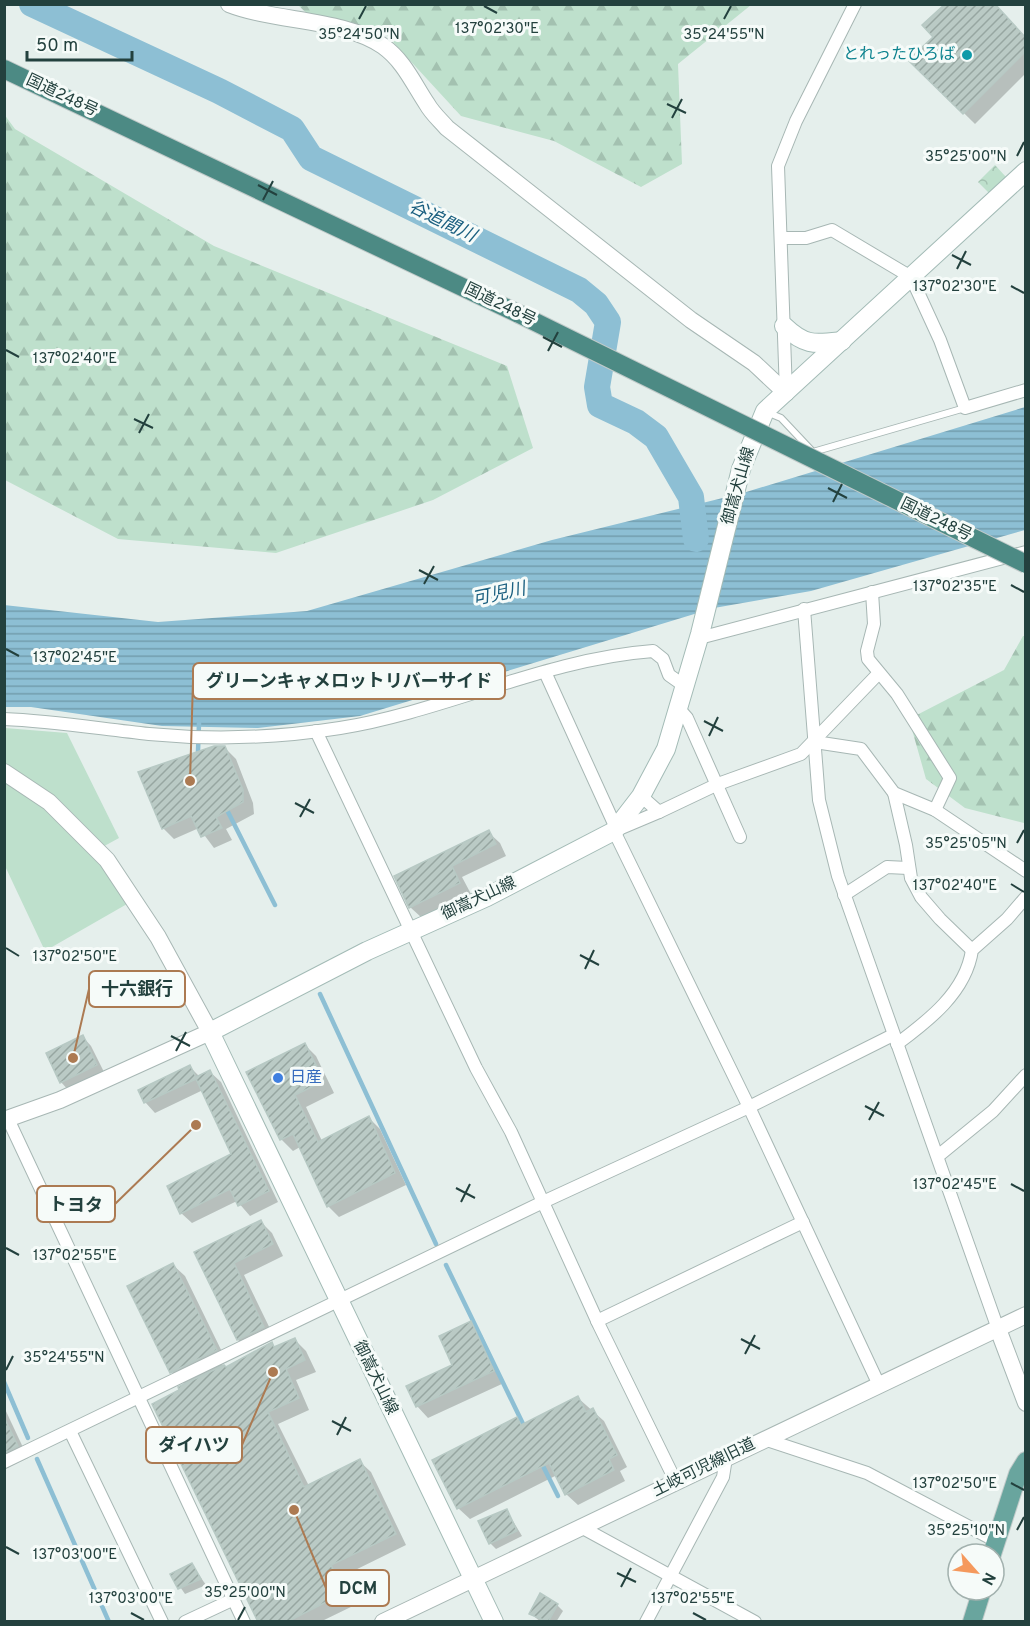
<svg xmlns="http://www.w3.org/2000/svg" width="1030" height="1626" font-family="Overpass,'Noto Sans JP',sans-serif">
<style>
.green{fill:#bee0cc}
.forest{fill:url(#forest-firs)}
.park{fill:url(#park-crowns)}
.water{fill:url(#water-rules)}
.shadow{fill:#0003}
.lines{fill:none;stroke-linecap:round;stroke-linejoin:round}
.stream{stroke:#8dbfd4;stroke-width:4.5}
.river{stroke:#8dbfd4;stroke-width:26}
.building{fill:url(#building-hatch);stroke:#b7c9c4;stroke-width:1.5}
.service-casing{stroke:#a7b7b4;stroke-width:8}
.minor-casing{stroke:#a7b7b4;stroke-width:14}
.tertiary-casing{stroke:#a7b7b4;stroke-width:18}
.secondary-casing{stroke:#a3bbb6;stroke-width:20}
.primary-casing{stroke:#c1cac9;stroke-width:20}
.trunk-casing{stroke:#c1cac9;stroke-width:20}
.service{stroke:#fff;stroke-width:6}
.minor{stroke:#fff;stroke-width:12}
.tertiary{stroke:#fff;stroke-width:16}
.secondary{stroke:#fff;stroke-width:18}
.primary{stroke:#69a59e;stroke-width:18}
.trunk{stroke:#4c8a84;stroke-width:18}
.trunk-bridge-casing{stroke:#c1cac9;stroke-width:20;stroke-linecap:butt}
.trunk-bridge{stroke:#4c8a84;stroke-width:18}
.ticks{fill:none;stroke:#23413e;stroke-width:2}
.culture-dot{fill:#0f9aa8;stroke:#f6fbf9;stroke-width:2}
.shop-dot{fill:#3f7fe0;stroke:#f6fbf9;stroke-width:2}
.labels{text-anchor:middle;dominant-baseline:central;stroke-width:6;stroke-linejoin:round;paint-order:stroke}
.culture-label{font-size:16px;fill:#0d838f;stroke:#f6fbf9;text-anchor:end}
.street-label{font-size:16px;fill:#23413e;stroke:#f6fbf9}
.shop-label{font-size:16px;fill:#366cbe;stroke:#f6fbf9;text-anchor:start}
.water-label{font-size:18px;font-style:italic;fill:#1b6080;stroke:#f6fbf9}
.ticks-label{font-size:15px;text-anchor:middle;fill:#23413e;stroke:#f6fbf9;stroke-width:6;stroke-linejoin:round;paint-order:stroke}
.leader{fill:none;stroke:#ac7a52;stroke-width:2}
.callout-dot{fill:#ac7a52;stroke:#f6fbf9;stroke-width:2}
.callout{fill:#f6fbf9;stroke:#ac7a52;stroke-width:2}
.callout-label{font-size:18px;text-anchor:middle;font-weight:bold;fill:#23413e}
</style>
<defs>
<pattern id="forest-firs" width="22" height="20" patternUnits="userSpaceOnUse" patternTransform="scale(1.5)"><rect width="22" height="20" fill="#bee0cc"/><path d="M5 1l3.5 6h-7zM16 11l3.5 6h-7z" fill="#a3c1b0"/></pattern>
<pattern id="park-crowns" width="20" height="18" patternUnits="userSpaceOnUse" patternTransform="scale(1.5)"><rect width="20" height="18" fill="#bee0cc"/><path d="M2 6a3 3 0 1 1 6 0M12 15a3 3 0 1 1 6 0" fill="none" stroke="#a3c1b0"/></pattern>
<pattern id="water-rules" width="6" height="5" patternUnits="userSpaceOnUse" patternTransform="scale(1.5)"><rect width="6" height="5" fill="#8dbfd4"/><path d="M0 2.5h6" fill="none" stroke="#739dad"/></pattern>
<pattern id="building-hatch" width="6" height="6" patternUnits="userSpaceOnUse" patternTransform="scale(1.5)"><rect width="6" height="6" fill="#bacac5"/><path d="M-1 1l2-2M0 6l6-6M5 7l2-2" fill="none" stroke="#97a6a1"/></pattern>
</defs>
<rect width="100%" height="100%" fill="#e5efec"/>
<polygon class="green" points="5,728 67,733 119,838 97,850 134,900 45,951 5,866"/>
<g class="forest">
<polygon points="298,5 751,5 678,64 682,164 641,187 554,141 461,116 381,29 327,33"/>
<polygon points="4,114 15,129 214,246 507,366 533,448 433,500 276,553 118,539 5,480"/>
<polygon points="1023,636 1025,636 1025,830 1024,823 965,808 926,779 909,719 1004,670"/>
</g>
<polygon class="park" points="995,165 1006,177 989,193 978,182"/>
<polygon class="water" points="1025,407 1025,530 811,591 714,608 360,716 258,728 162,726 31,707 5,707 4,605 158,622 307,611 552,540 743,493"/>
<g class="shadow">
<polygon points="935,37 1026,39 1026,73 975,124 910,60"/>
<polygon points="224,747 236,759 253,803 254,814 226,829 232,840 214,848 199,828 174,839 163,828"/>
<polygon points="488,832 500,843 506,856 462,877 471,894 422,918 410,907 396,877"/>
<polygon points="83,1037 91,1046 105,1074 69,1091 61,1082"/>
<polygon points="305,1045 316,1056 334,1093 306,1107 322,1141 368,1117 380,1129 406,1185 339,1217 328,1206 300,1147 293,1151 281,1139"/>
<polygon points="190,1067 200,1077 210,1072 221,1082 278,1202 250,1216 237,1201 192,1223 181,1213 233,1155 203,1090 155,1113 145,1102"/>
<polygon points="260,1221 272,1233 283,1256 244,1275 275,1339 250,1351 238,1340 196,1253"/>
<polygon points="173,1265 185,1276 227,1362 222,1364 226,1369 271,1344 276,1348 295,1340 306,1351 316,1372 296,1380 309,1410 278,1424 309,1486 359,1461 371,1472 406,1545 341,1577 355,1605 320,1622 260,1622 181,1391 185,1385 172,1372"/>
<polygon points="471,1323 482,1335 504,1383 428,1418 417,1406 454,1366"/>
<polygon points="578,1398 604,1421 627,1467 620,1471 625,1481 578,1505 566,1494 557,1475 470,1519 458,1508 517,1419 524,1426"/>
<polygon points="4,1407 28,1458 4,1470"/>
<polygon points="507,1511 522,1536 496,1549 490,1543"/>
<polygon points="192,1565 206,1585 185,1594 172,1575"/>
<polygon points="557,1605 563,1611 556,1622 541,1622 531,1614"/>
</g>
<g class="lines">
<g class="stream">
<polyline points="199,723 198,751 200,755"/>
<polyline points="225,806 275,905"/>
<polyline points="320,994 436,1244"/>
<polyline points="446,1265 525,1428"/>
<polyline points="4,1382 28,1438"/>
<polyline points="37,1459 109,1622"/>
<polyline points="541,1462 558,1496"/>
</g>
<polyline class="river" points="32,4 219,91 292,129 311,158 579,290 596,304 608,322 597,387 600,405 636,422 656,437 691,497 696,539"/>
</g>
<g class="building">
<polygon points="945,4 995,4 1026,38 1026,51 963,114 908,60 933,37 922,25"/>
<polygon points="214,746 225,746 243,790 243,802 216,817 222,828 201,837 191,816 162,829 138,772"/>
<polygon points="489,830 496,844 452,866 460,883 409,908 394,876"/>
<polygon points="83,1035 97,1065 60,1083 46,1053"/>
<polygon points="305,1043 324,1081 295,1095 318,1142 369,1116 395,1173 327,1207 293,1134 280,1140 246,1072"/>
<polygon points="190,1065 196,1077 210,1070 269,1191 238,1206 230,1189 180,1214 167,1186 231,1154 196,1079 144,1103 138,1090"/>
<polygon points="261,1220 273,1244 234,1263 264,1327 237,1340 194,1252"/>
<polygon points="173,1263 217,1350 170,1373 127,1286"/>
<polygon points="471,1321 494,1371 416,1407 406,1386 452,1365 439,1336"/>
<polygon points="295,1338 305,1360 286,1369 299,1398 268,1412 304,1487 360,1459 396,1534 331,1565 344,1593 287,1622 258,1622 152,1404 179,1390 178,1387 224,1365 226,1367 272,1342 274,1347"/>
<polygon points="578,1396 586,1412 593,1408 617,1455 609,1459 614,1470 565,1495 549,1463 457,1509 432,1460 517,1417 521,1425"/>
<polygon points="4,1417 18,1446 4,1453"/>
<polygon points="507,1509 517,1531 489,1544 478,1521"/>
<polygon points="192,1563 201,1579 178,1589 170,1574"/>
<polygon points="540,1593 558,1604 548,1622 529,1614"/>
</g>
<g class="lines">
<defs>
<polyline id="service" points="769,413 781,418 813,452 965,408"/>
<g id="minor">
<polyline points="781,238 806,238 832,230 911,277 940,340 965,408 1026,390"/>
<polyline points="786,393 778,166 796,121 855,4"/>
<polyline points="872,592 874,624 867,651 868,659 897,694 950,778 935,810"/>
<polyline points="804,609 819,800 838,876 998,1329"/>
<polyline points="700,634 707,636 1026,552"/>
<polyline points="545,672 616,828"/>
<polyline points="679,709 687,718 740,837"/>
<path d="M4,719c49,2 97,10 145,15 63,6 128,4 191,-6 106,-17 205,-69 313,-77l10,8 6,16 17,12"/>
<polyline points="316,731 476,1068 511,1132 599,1325 676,1482"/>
<polyline points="815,742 861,749 894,793 935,810 1026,871"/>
<polyline points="894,793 906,845 911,878 921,897 940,919 972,950"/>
<polyline points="641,796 659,812 718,784 801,754 878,674"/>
<polyline points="659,812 614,831 749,1107 879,1385"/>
<polyline points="844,895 887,867 908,868"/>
<path d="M897,1044c31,-23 69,-52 75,-94l35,-31 19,-22"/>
<polyline points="8,1119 244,1622"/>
<polyline points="938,1156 993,1111 1026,1075"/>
<polyline points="597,1321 803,1222"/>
<polyline points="70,1431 162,1622"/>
<polyline points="764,1439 867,1473 996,1541"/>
<polyline points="4,1462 543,1202 749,1107 893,1035"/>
<polyline points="581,1527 755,1622"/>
<polyline points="185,1622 234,1599"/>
<polyline points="646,1622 723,1477 726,1458"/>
</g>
<g id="tertiary">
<path d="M229,4c46,18 116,15 154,42 21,15 30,37 44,58 5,9 13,16 20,24l244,192 63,43 32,30"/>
<polyline points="4,772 49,802 107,860 158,937 210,1032 60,1100 4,1120"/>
<polyline points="998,1329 1026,1403"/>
<polyline points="383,1622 1026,1315"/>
</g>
<g id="secondary">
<path d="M784,326c21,20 30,18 58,15"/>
<polyline points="494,1622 210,1032 367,951 487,897 614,831 641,796 666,749 700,634 741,469 765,411 1026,171"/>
</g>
<g id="primary">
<polyline points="992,1554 1018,1474 1026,1461"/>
<polyline points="972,1622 982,1590"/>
</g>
<polyline id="trunk" points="4,69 519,314"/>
</defs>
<use href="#service" class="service-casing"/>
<use href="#minor" class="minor-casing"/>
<use href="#tertiary" class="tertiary-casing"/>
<use href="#secondary" class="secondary-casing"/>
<use href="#primary" class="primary-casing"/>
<use href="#trunk" class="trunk-casing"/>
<use href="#service" class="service"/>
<use href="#minor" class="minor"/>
<use href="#tertiary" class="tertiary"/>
<use href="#secondary" class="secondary"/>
<use href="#primary" class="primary"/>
<use href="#trunk" class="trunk"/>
<defs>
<polyline id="trunk-bridge" points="519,314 1026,564"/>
</defs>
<use href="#trunk-bridge" class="trunk-bridge-casing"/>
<use href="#trunk-bridge" class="trunk-bridge"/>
</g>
<path class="ticks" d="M484,6l13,7M359,19l7,-13M724,19l7,-13M667,104l19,9M672,118l10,-19M1017,156l7,-14M258,185l19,10M263,200l10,-19M952,255l19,10M957,269l9,-18M1011,286l13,7M543,337l19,10M6,350l13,7M548,351l10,-19M134,419l19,9M139,433l10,-19M828,488l19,10M833,502l9,-18M419,570l19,10M424,584l10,-18M1011,585l13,7M6,649l13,7M704,721l19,10M709,736l9,-19M295,803l19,10M300,817l10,-18M1017,843l7,-13M1011,884l13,8M6,948l13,8M580,955l19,10M585,969l9,-19M171,1036l19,10M176,1051l10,-19M865,1106l19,10M869,1120l10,-18M1011,1184l13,7M456,1188l19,10M461,1202l9,-18M6,1248l13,7M741,1339l19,10M745,1354l10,-19M6,1370l7,-14M332,1421l19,10M337,1435l9,-18M1011,1483l13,7M1017,1530l7,-13M6,1547l13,7M617,1573l19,9M621,1587l10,-19M131,1613l13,7M693,1613l13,7M238,1620l7,-13"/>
<circle class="culture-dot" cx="967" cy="55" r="6"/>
<circle class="shop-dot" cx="278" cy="1078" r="6"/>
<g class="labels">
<g class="culture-label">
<text x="955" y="55">とれったひろば</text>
</g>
<g class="street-label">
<text transform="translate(62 96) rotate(25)">国道248号</text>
<text transform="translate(500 305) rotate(26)">国道248号</text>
<text transform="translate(739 486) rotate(-74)">御嵩犬山線</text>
<text transform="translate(936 520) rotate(26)">国道248号</text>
<text transform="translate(479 899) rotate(-25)">御嵩犬山線</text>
<text transform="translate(375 1378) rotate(64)">御嵩犬山線</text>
<text transform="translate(704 1468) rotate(-26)">土岐可児線旧道</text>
</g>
<g class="shop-label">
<text x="290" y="1078">日産</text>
</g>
<g class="water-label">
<text transform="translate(442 222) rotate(26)">谷追間川</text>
<text transform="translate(499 595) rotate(-12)">可児川</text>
</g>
</g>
<g class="ticks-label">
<text x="497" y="33">137°02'30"E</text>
<text x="359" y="39">35°24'50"N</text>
<text x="724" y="39">35°24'55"N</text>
<text x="966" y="161">35°25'00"N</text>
<text x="955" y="291">137°02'30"E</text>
<text x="75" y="363">137°02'40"E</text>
<text x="955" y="591">137°02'35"E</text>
<text x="75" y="662">137°02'45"E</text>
<text x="966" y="848">35°25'05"N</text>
<text x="955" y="890">137°02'40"E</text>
<text x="75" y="961">137°02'50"E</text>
<text x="955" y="1189">137°02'45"E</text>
<text x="75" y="1260">137°02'55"E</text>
<text x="64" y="1362">35°24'55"N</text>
<text x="955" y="1488">137°02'50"E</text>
<text x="966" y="1535">35°25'10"N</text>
<text x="75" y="1559">137°03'00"E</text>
<text x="245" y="1597">35°25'00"N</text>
<text x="131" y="1603">137°03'00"E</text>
<text x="693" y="1603">137°02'55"E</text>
</g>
<path class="leader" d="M190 781L193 681M73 1058L89 989M196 1125L115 1204M273 1372L242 1445M294 1510L326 1588"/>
<g class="callout-dot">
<circle cx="190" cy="781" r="6"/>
<circle cx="73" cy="1058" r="6"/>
<circle cx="196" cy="1125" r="6"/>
<circle cx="273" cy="1372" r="6"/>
<circle cx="294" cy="1510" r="6"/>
</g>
<g class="callout">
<rect x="193" y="663" width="312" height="36" rx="6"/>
<rect x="89" y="971" width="96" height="36" rx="6"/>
<rect x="37" y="1186" width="78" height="36" rx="6"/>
<rect x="146" y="1427" width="96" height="36" rx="6"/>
<rect x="326" y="1570" width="63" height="36" rx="6"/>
</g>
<g class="callout-label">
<text x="349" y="687">グリーンキャメロットリバーサイド</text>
<text x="137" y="995">十六銀行</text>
<text x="76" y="1211">トヨタ</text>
<text x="194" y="1451">ダイハツ</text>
<text x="358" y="1594">DCM</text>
</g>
<rect width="1030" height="1626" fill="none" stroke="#23413e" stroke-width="12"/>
<g transform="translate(976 1572) rotate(118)"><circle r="28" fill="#f6fbf9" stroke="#a2b1ae" stroke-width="1.5"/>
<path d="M0-4.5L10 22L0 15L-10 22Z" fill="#f5995d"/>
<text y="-9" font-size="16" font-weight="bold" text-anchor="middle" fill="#23413e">N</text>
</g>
<path d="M27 51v9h105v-9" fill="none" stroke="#23413e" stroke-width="3"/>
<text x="36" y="51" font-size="18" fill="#23413e" stroke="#f6fbf9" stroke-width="4.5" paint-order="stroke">50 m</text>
</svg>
